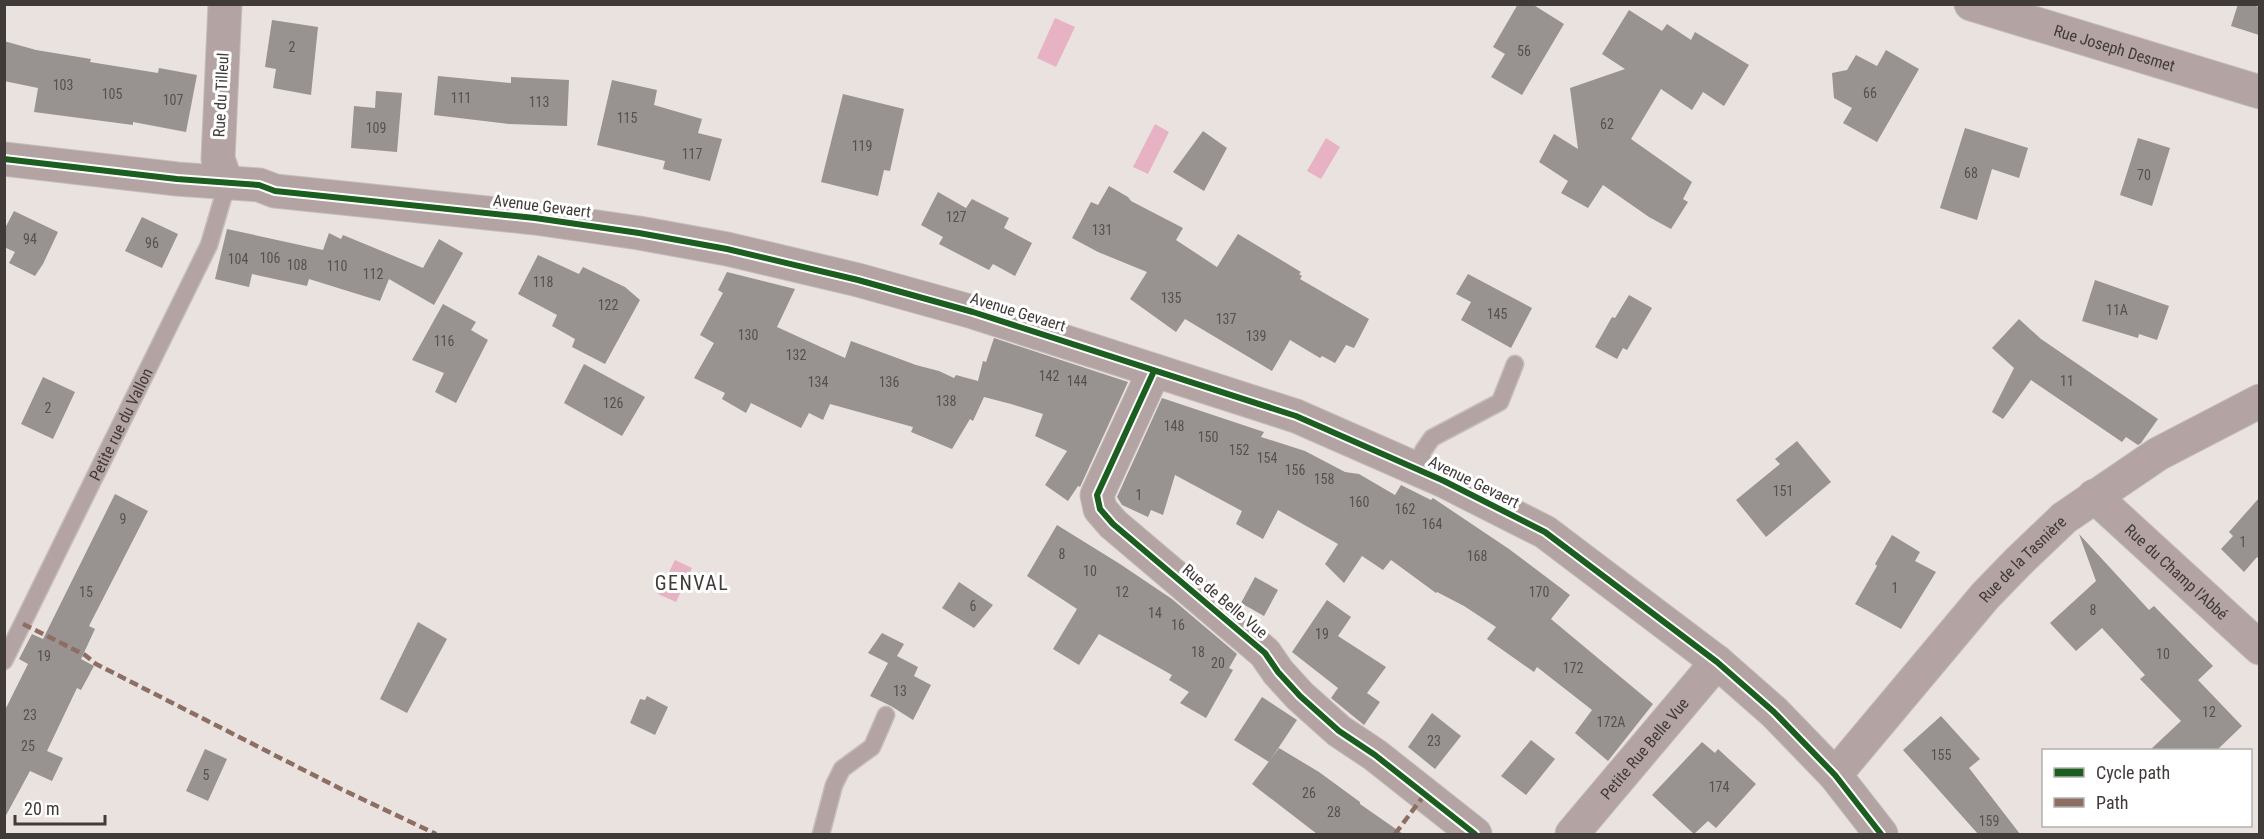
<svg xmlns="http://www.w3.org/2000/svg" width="2264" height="839" font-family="'Roboto Condensed',sans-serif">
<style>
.water{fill:#e7b2c3}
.building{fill:#989390}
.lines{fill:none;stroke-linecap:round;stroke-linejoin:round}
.lane-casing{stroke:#c4bebb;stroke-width:19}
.street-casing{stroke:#c4bebb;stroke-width:35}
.lane{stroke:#b3a3a2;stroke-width:16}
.street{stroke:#b3a3a2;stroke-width:33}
.quiet{stroke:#8d6e63;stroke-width:4.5;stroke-dasharray:9 4.5;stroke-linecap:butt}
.cycleway-casing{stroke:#fff;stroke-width:10}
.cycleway{stroke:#1b5e20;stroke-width:6}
.labels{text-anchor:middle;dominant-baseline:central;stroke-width:6;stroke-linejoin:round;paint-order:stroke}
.number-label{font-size:14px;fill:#56504e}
.street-label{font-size:16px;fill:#403a38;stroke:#fff}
.quarter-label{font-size:20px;letter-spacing:1.5px;fill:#403a38;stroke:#fff}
</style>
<rect width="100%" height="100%" fill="#eae2df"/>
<g class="water">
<polygon points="1055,18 1075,27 1056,67 1037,58"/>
<polygon points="1155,124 1169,132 1148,174 1133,167"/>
<polygon points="1326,138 1340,147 1321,179 1307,171"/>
<polygon points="675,560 692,568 676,602 658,594"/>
</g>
<g class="building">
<polygon points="1518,4 1532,4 1564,24 1522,95 1491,77 1505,54 1493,47"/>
<polygon points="2238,4 2250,4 2259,7 2259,35 2231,26"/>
<polygon points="1629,10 1662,31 1667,24 1691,40 1695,32 1749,65 1724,106 1703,92 1692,110 1661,89 1631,139 1692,182 1683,199 1688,202 1671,229 1649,217 1603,185 1588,208 1561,193 1568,181 1539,162 1554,134 1578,149 1570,88 1625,69 1602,54"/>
<polygon points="272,20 318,27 311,95 273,88 276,69 265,67"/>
<polygon points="4,41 36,50 91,59 90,62 158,73 159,68 197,75 186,132 133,122 133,125 34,112 38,88 4,81"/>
<polygon points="1886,50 1919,69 1877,142 1843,123 1852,108 1834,98 1832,73 1847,70 1856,55 1877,66"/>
<polygon points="438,76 511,83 511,77 569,80 567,126 509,124 434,115"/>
<polygon points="612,80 657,90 654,105 702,119 698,133 722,139 710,181 663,169 665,161 597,145"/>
<polygon points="376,91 402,93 397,152 351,148 354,106 375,108"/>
<polygon points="843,94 904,109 890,171 884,170 878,196 821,182"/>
<polygon points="1965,128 2028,148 2019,178 1992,169 1977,220 1940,208"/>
<polygon points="1203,131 1227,148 1204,191 1173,172"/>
<polygon points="2138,138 2170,148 2152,206 2120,195"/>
<polygon points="1109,186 1128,197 1131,201 1183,228 1176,240 1217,267 1238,234 1301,272 1299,274 1302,276 1300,279 1369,319 1354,348 1346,345 1335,363 1322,356 1320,358 1290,340 1272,371 1185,319 1176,332 1130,299 1147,272 1098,252 1072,238 1091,202 1098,205"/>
<polygon points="938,192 966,208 972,199 1009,218 1004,228 1032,243 1015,276 993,264 989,270 939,244 943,237 921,225"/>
<polygon points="14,211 58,232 43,264 35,276 9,263 15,252 4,247 4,230"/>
<polygon points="142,217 178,234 162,268 125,251"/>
<polygon points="227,229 323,250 329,233 341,239 343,235 423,268 439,239 463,253 434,305 389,279 380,301 309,279 307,286 252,274 249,287 215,279"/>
<polygon points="538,255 579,274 583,267 625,287 640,300 605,364 572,347 575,339 552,326 557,315 518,294"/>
<polygon points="727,272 795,289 777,327 845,358 851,341 916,365 939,371 954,378 956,375 978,381 983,361 986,362 994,338 1128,382 1080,487 1078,486 1068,501 1045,485 1067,451 1035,436 1043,414 1011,404 984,397 973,421 970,419 952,449 911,432 913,427 830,404 823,420 809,413 801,428 751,403 746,413 722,399 725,393 694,378 714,343 700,335 723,293 718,290"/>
<polygon points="1468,274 1532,308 1511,348 1461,320 1471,302 1456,294"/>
<polygon points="2095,280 2169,306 2157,340 2139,334 2138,338 2082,321"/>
<polygon points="1629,295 1652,308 1627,350 1623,348 1617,359 1595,347 1612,317 1615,318"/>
<polygon points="443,304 476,322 471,330 488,340 456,403 435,392 444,373 412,360"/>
<polygon points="2019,319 2041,339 2158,419 2141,443 2138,445 2126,437 2122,442 2031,380 2003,419 1992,412 2014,368 1992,348"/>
<polygon points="584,364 645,397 622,436 564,403"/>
<polygon points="43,377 75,392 53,439 21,424"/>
<polygon points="1162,398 1264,432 1261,437 1305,451 1345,472 1359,474 1395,495 1401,485 1431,500 1433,498 1509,549 1570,595 1551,619 1653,704 1608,761 1575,733 1592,710 1537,667 1534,672 1487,639 1496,627 1464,606 1437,592 1436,593 1391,560 1383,570 1362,556 1344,583 1325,564 1338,544 1278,510 1263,539 1236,524 1242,511 1175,475 1163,515 1151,510 1148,517 1122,505 1117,497"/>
<polygon points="1797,441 1831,482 1766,537 1736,500 1780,464 1775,459"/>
<polygon points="115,494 148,511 89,626 95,629 81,659 94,666 81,690 77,688 47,751 63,758 52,781 30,771 4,819 4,712 28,664 19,659 32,634 43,639"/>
<polygon points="2259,498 2259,559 2257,557 2244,572 2221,549 2233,536 2229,532"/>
<polygon points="1057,525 1120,564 1172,599 1237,654 1229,668 1233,670 1206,718 1180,703 1189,692 1169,680 1172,675 1099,634 1079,665 1053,649 1077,609 1027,576"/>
<polygon points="2079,534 2149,610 2154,606 2213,666 2198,680 2242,726 2217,750 2150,750 2181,721 2140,679 2145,675 2102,628 2076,651 2050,623 2096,581"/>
<polygon points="1892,535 1920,552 1915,561 1936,572 1901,629 1855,604 1877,566 1875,564"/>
<polygon points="1255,577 1278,590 1264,616 1241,603"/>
<polygon points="959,582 993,605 974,628 942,608"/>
<polygon points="1327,600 1351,617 1338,636 1386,667 1367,693 1380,702 1364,725 1331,698 1338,688 1292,652"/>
<polygon points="418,622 447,639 407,713 380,699"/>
<polygon points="882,633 904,644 897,656 918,667 914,676 931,685 913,720 891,706 870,696 888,663 868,653"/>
<polygon points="647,696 668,707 655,735 630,723 640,699 645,700"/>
<polygon points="1262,697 1297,720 1269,762 1234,740"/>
<polygon points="1432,713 1461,736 1435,769 1408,747"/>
<polygon points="1941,716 1980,759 1969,768 2020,834 1978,834 1903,750"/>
<polygon points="1531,740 1555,759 1526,795 1501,776"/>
<polygon points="1702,742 1715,753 1718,749 1756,784 1716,828 1708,821 1694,834 1652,795"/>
<polygon points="1279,748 1319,772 1360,802 1360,804 1403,834 1317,834 1252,784"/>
<polygon points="205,749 227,759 208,801 186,791"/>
</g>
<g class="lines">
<defs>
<g id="lane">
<polyline points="1417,469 1423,451 1432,438 1500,402 1515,364"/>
<path id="s1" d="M4,661l205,-416 18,-61"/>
<polyline points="821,834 834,785 842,769 872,747 886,715"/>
</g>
<g id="street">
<polyline points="225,4 218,159 227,184"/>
<path id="s2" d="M1971,4l289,88"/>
<polyline points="4,159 177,179 259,185 275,191 535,218 639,233 727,249 858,280 973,312 1296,416 1444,481 1545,532 1717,662 1774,712 1835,775 1881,834"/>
<polyline points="1154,371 1097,495 1100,509 1113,524 1265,653 1278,672 1300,696 1339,731 1375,755 1475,834"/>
<path id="s3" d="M2094,496l166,152"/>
<path id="s4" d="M1835,775l150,-179 33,-34 46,-44 94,-64 102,-53"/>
<path id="s5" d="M1572,834l145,-172"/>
</g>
</defs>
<use href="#lane" class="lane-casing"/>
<use href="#street" class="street-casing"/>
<use href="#lane" class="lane"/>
<use href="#street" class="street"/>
<g class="quiet">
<polyline points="23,624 85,655 96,664 341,789 436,834"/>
<polyline points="1395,834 1425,794"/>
</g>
<defs>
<g id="cycleway">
<polyline points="4,159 177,179 259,185 275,191 535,218 639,233 727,249 858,280 973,312 1296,416 1444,481 1545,532 1717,662 1774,712 1835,775 1881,834"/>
<polyline points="1154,371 1097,495 1100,509 1113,524 1265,653 1278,672 1300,696 1339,731 1375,755 1475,834"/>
</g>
</defs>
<use href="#cycleway" class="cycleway-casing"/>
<use href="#cycleway" class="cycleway"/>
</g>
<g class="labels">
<g class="number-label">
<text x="292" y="47">2</text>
<text x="1524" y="51">56</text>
<text x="63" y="85">103</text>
<text x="1870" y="93">66</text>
<text x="112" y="94">105</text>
<text x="461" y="98">111</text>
<text x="173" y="100">107</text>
<text x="539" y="102">113</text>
<text x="627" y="118">115</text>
<text x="1607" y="124">62</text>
<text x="376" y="128">109</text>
<text x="862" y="146">119</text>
<text x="692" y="154">117</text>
<text x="1971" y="173">68</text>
<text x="2144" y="175">70</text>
<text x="956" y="217">127</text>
<text x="1102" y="230">131</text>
<text x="30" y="239">94</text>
<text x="152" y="243">96</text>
<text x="270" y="258">106</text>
<text x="238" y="259">104</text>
<text x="297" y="265">108</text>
<text x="337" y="266">110</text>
<text x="373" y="274">112</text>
<text x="543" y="282">118</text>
<text x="1171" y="298">135</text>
<text x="608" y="305">122</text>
<text x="2117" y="310">11A</text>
<text x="1497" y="314">145</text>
<text x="1226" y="319">137</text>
<text x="748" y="335">130</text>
<text x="1256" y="336">139</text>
<text x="444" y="341">116</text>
<text x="796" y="355">132</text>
<text x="1049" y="376">142</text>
<text x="1077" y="381">144</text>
<text x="2067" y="381">11</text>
<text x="818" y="382">134</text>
<text x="889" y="382">136</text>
<text x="946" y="401">138</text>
<text x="613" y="403">126</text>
<text x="48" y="408">2</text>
<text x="1174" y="426">148</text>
<text x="1208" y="437">150</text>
<text x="1239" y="450">152</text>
<text x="1267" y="458">154</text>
<text x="1295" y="470">156</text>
<text x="1324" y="479">158</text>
<text x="1783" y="491">151</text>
<text x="1139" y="495">1</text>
<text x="1359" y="502">160</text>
<text x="1405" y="509">162</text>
<text x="123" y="519">9</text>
<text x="1432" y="524">164</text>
<text x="2243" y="542">1</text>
<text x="1062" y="554">8</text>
<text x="1477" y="556">168</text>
<text x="1090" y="571">10</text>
<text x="1895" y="588">1</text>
<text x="86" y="592">15</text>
<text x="1122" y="592">12</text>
<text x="1539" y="592">170</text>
<text x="973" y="606">6</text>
<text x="2093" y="610">8</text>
<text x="1155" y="613">14</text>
<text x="1178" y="625">16</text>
<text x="1322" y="634">19</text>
<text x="1198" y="652">18</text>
<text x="2163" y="654">10</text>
<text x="44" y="656">19</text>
<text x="1218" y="663">20</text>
<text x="1573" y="668">172</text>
<text x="900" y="691">13</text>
<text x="2209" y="712">12</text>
<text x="30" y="715">23</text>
<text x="1611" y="722">172A</text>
<text x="1434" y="741">23</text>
<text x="28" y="746">25</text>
<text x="1941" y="755">155</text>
<text x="206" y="775">5</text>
<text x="1719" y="787">174</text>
<text x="1309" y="793">26</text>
<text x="1334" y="812">28</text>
<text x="1989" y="821">159</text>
</g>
<g class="street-label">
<text stroke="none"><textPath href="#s2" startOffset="150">Rue Joseph Desmet</textPath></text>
<text transform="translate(221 95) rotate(-87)">Rue du Tilleul</text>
<text transform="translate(542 206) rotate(7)">Avenue Gevaert</text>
<text transform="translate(1018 312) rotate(17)">Avenue Gevaert</text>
<text stroke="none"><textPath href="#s1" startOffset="264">Petite rue du Vallon</textPath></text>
<text transform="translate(1474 482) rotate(26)">Avenue Gevaert</text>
<text stroke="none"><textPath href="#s4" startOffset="286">Rue de la Tasnière</textPath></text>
<text stroke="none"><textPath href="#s3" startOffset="112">Rue du Champ l'Abbé</textPath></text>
<text transform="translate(1225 601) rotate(40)">Rue de Belle Vue</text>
<text stroke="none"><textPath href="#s5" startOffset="112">Petite Rue Belle Vue</textPath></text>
</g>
<g class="quarter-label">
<text x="692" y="583">GENVAL</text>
</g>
</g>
<rect width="2264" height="839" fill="none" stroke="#403a38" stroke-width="12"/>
<rect x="2042" y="749" width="210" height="78" fill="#ffffff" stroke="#b3b0af" stroke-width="1.5"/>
<rect x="2054" y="768" width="30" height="9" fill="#1b5e20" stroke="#b3b0af" stroke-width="1.5"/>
<text x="2096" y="779" font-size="18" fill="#403a38">Cycle path</text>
<rect x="2054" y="798" width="30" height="9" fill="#8d6e63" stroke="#b3b0af" stroke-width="1.5"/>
<text x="2096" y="809" font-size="18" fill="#403a38">Path</text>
<path d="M15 815v9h90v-9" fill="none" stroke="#403a38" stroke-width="3"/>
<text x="24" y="815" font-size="18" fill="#403a38" stroke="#ffffff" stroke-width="4.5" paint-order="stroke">20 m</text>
</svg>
